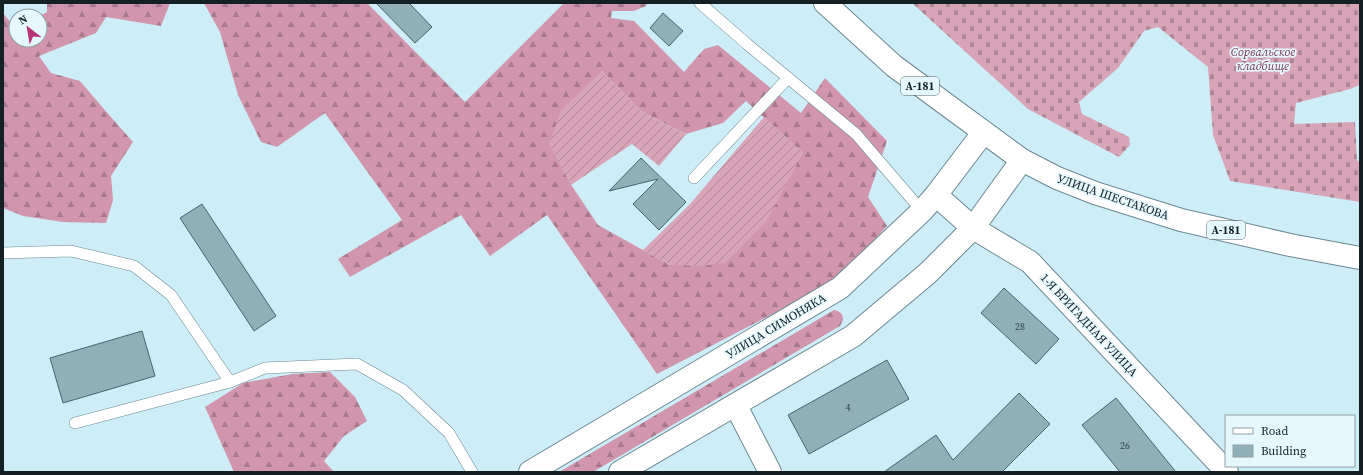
<svg xmlns="http://www.w3.org/2000/svg" width="1363" height="475" font-family="'Source Serif 4',serif">
<style>
.forest{fill:url(#forest-firs);fill-rule:evenodd}
.cemetery{fill:url(#cemetery-stones)}
.garden{fill:url(#garden-furrows)}
.building{fill:#90afb9;stroke:#48656d}
.lines{fill:none;stroke-linecap:round;stroke-linejoin:round}
.service-casing{stroke:#6a8891;stroke-width:12}
.minor-casing{stroke:#6a8891;stroke-width:24}
.primary-casing{stroke:#6a8891;stroke-width:24}
.service{stroke:#fff;stroke-width:11}
.minor{stroke:#fff;stroke-width:22}
.primary{stroke:#fff;stroke-width:22}
.labels{text-anchor:middle;dominant-baseline:central;stroke-width:3.5;stroke-linejoin:round;paint-order:stroke}
.number-label{font-size:10px;fill:#334448}
.shield{fill:#e5f8fe;stroke:#536165;stroke-width:1}
.shield-label{font-size:11px;font-weight:bold;fill:#142023}
.park-label{font-size:12px;font-style:italic;fill:#7e3658;stroke:#e5f8fe}
.street-label{font-size:12px;fill:#142023;stroke:#e5f8fe}
</style>
<defs>
<pattern id="forest-firs" width="22" height="20" patternUnits="userSpaceOnUse"><rect width="22" height="20" fill="#d195ad"/><path d="M5 1l3.5 6h-7zM16 11l3.5 6h-7z" fill="#a8798c"/></pattern>
<pattern id="cemetery-stones" width="16" height="16" patternUnits="userSpaceOnUse"><rect width="16" height="16" fill="#d7a4b8"/><path d="M2 7V4a2 2 0 0 1 4 0v3zM10 15v-3a2 2 0 0 1 4 0v3z" fill="#ad8595"/></pattern>
<pattern id="garden-furrows" width="10" height="10" patternUnits="userSpaceOnUse"><rect width="10" height="10" fill="#d7a4b8"/><path d="M-1 1l2-2M0 10L10 0M9 11l2-2" fill="none" stroke="#ad8595"/></pattern>
</defs>
<rect width="100%" height="100%" fill="#cdeef8"/>
<g class="forest">
<polygon points="47,3 170,3 161,26 106,17 96,33 39,56 51,73 80,81 110,116 133,142 111,176 113,200 106,223 63,222 23,216 3,208 3,13 16,29 16,40 40,40 40,16 47,12"/>
<path d="M204,3h163l98,99 99,-99h83l-1,3 -12,5h-22l-1,7 23,3 50,51 20,-23 14,-4 83,68 24,-35 62,63 -19,56 19,29 -51,55 -179,93 -110,-159 -57,41 -29,-41 -111,62 -12,-18 64,-39 -77,-107 -48,34 -16,-5 -23,-47 -18,-63zM602,71l40,41 44,22 37,-11 23,-22 57,52 -133,112 -72,-40 -30,-45z"/>
<path d="M834,310c6,1 9,4 9,10l-3,6 -247,146h-34z"/>
<polygon points="330,372 355,397 367,421 344,436 324,461 334,472 234,472 205,407 243,383 292,374"/>
</g>
<polygon class="cemetery" points="912,3 1360,3 1360,85 1350,89 1296,103 1294,124 1355,122 1357,160 1360,163 1360,202 1230,181 1213,135 1208,67 1158,27 1144,31 1118,68 1079,102 1082,114 1129,137 1130,145 1119,157 1028,109"/>
<g class="garden">
<polygon points="602,71 642,112 686,134 659,166 632,144 571,185 549,145 561,110"/>
<polygon points="764,117 803,153 766,222 725,263 700,266 670,265 643,250 690,204"/>
</g>
<g class="building">
<polygon points="376,3 409,3 432,27 415,43"/>
<polygon points="663,13 683,31 669,46 650,28"/>
<polygon points="641,158 686,202 659,230 633,204 658,179 609,191"/>
<polygon points="202,204 276,316 254,331 180,218"/>
<polygon points="1004,288 1059,339 1036,364 981,313"/>
<polygon points="142,331 155,376 63,403 50,358"/>
<polygon points="887,360 909,399 809,454 788,415"/>
<polygon points="1019,393 1050,424 1002,472 884,472 936,435 953,460"/>
<polygon points="1116,398 1176,472 1120,472 1082,425"/>
</g>
<g class="lines">
<defs>
<g id="service">
<polyline points="700,3 747,44 856,134 922,211"/>
<polyline points="694,178 788,78"/>
<polyline points="3,253 71,251 134,266 171,295 230,382"/>
<polyline points="75,423 230,382 265,368 357,364 403,390 449,433 472,472"/>
</g>
<g id="minor">
<polyline points="936,195 973,228 1030,262 1227,472"/>
<polyline points="736,406 770,472"/>
<polyline points="530,472 840,288 922,211 936,195 983,133"/>
<polyline points="620,472 853,336 928,273 973,228 1022,160"/>
</g>
<polyline id="primary" points="825,3 894,66 1022,160 1057,178 1095,193 1181,220 1290,245 1360,258"/>
</defs>
<use href="#service" class="service-casing"/>
<use href="#minor" class="minor-casing"/>
<use href="#primary" class="primary-casing"/>
<use href="#service" class="service"/>
<use href="#minor" class="minor"/>
<use href="#primary" class="primary"/>
</g>
<g class="labels">
<g class="number-label">
<text x="1020" y="326">28</text>
<text x="848" y="407">4</text>
<text x="1125" y="445">26</text>
</g>
<g class="shield">
<rect x="901" y="77" width="38" height="18" rx="3"/>
<rect x="1207" y="221" width="38" height="18" rx="3"/>
</g>
<g class="shield-label">
<text x="920" y="86">А-181</text>
<text x="1226" y="230">А-181</text>
</g>
<g class="park-label">
<text x="1263" y="52">Сорвальское<tspan x="1263" dy="14">кладбище</tspan></text>
</g>
<g class="street-label">
<text transform="translate(1113 197) rotate(19)">УЛИЦА ШЕСТАКОВА</text>
<text transform="translate(1089 325) rotate(47)">1-Я БРИГАДНАЯ УЛИЦА</text>
<text transform="translate(776 326) rotate(-31)">УЛИЦА СИМОНЯКА</text>
</g>
</g>
<rect width="1363" height="475" fill="none" stroke="#142023" stroke-width="8"/>
<rect x="1225" y="415" width="130" height="52" fill="#e5f8fe" stroke="#91a2a6"/>
<rect x="1233" y="428" width="20" height="6" fill="#ffffff" stroke="#91a2a6"/>
<text x="1261" y="435" font-size="12" fill="#142023">Road</text>
<rect x="1233" y="445" width="20" height="12" fill="#90afb9" stroke="#91a2a6"/>
<text x="1261" y="455" font-size="12" fill="#142023">Building</text>
<g transform="translate(28 28) rotate(329)"><circle r="19" fill="#e5f8fe" stroke="#91a2a6"/>
<path d="M0-3L7 15L0 10L-7 15Z" fill="#b63176"/>
<text y="-6" font-size="11" font-weight="bold" text-anchor="middle" fill="#142023">N</text>
</g>
</svg>
